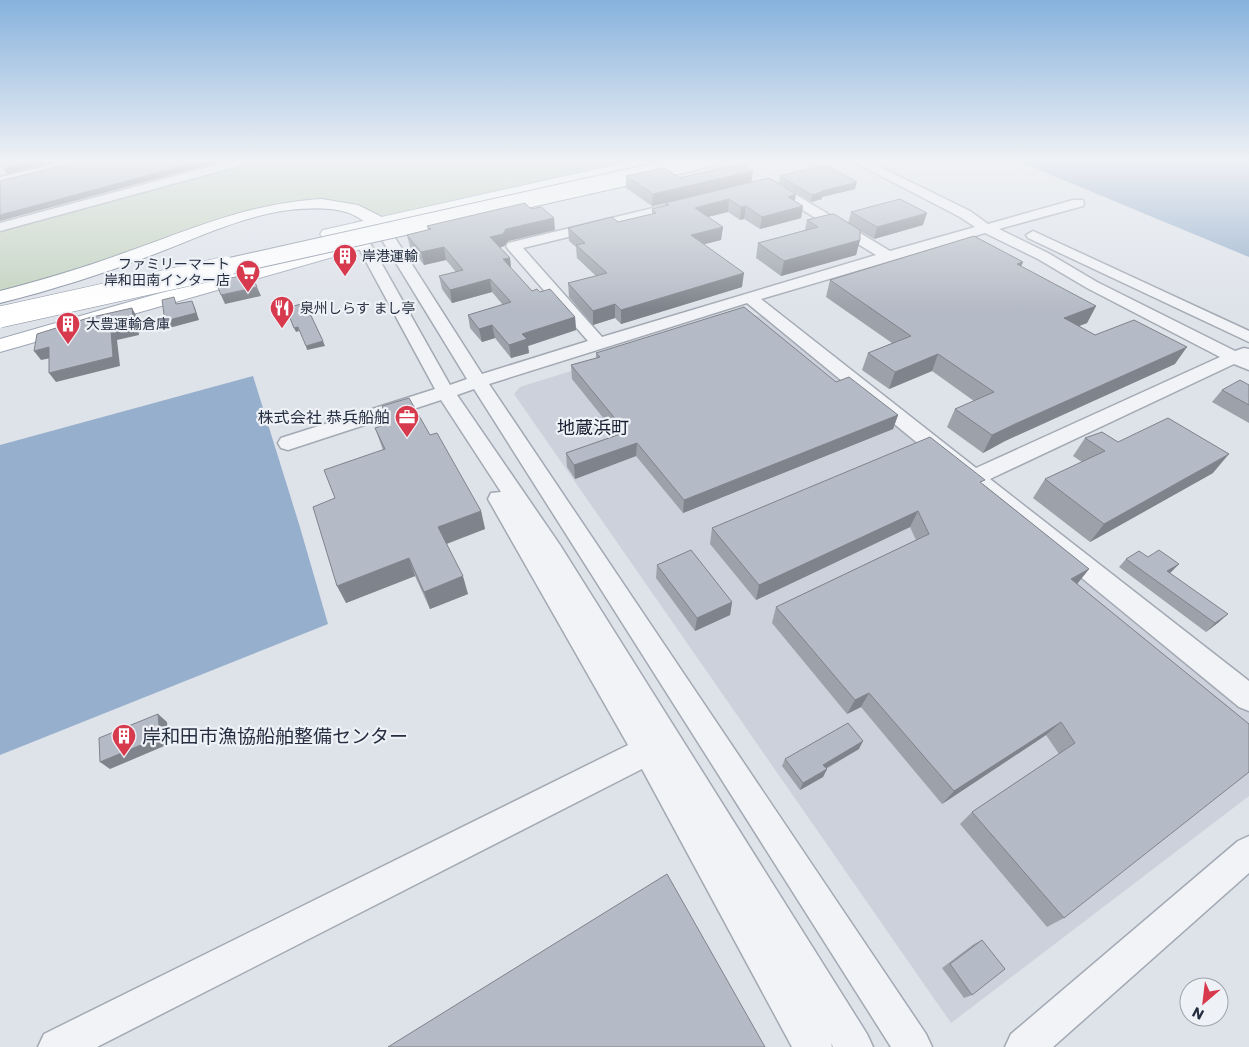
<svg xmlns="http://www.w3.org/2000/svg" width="1249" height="1047" font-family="Poppins,'Noto Sans JP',sans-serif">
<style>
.built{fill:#ccd1db}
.green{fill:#c3d3bf}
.water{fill:#96afcc}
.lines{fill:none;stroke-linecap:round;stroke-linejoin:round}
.minor-casing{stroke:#a3a9b3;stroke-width:3}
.major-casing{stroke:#9da6b5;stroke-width:2}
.highway-casing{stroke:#848fa0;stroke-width:2}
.minor{fill:#f1f3f7;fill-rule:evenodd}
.major{fill:#fff;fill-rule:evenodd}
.highway{fill:#fff;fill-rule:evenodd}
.highway-bridge-far1-casing{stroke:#848fa0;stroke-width:18;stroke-linecap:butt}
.highway-bridge-casing{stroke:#848fa0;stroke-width:22;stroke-linecap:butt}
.highway-bridge-far1{stroke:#fff;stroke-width:16}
.highway-bridge{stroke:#fff;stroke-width:21}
.wall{fill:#9ca1aa}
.shaded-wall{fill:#7f838b}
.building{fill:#b5bbc6;stroke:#7f838b}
.labels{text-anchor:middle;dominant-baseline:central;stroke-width:4.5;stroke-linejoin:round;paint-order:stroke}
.far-poi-label{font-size:14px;fill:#262f41;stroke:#eef1f6;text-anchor:start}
.poi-label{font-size:16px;fill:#262f41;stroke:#eef1f6;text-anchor:end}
.neighbourhood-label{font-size:18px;fill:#192031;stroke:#eef1f6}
.near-poi-label{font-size:19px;fill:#262f41;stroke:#eef1f6;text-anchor:start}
</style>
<rect width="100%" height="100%" fill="#dee2e9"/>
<polygon class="built" points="750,315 760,316 1249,708 1249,796 951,1023 514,394 520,387"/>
<polygon class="green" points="250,162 626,162 395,213 382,215 357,206 318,200 263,206 212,221 106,262 0,293 0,229"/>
<g class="water">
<polygon points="1020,162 1249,162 1249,257"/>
<polygon points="253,376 299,524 328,624 0,755 0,445"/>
</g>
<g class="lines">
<defs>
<g id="minor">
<polygon points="64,162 86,162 84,164 0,185 0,177"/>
<polygon points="227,162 248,162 246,164 0,231 0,223"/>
<path d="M854,162h16l100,49 18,13 85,-24h10l1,3 -1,3 -84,23 49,24 49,29 138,69 9,-3 5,1v21l-15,-6 -244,115 259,202v30l-10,-4 -492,-404 -258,81 437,650 6,13h-41l-417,-658 -17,6 103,150 307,489 6,13h-40l-2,-4 1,4h-40l-150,-278 -545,278h-59l6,-13 584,-289 -140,-246 3,-6 10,-1 -60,-92 -153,50 -7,-2 -3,-5 3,-5 154,-49 -79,-146 -3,-17 2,-3 5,-1 7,4 3,17 80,142 17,-6 -96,-157 2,-3h10l99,155 106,-33 -80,-92 -2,-3 2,-3 174,-42 5,1 2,3 -2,3 -164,40 79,89 274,-82 -111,-68 -2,-3 2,-3h8l117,70 85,-24 -15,-10zM985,233l53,26 49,29 133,69 -244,111 -215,-169z"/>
<polygon points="1033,231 1249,331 1249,342 1028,238 1026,235"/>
<polygon points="1249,836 1249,873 1053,1047 1005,1047 1011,1034 1238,841"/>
</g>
<g id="major">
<polygon points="628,162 656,162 649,166 329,239 323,238 320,234 323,230"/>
<polygon points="691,162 719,162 717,165 667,176 662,175 660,172 662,169"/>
<polygon points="362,238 368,239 371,243 368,247 0,352 0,339 202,281"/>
</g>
<path id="highway" d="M322,199l36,6 26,13 2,4 -2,4c-15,3 -25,-11 -38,-14 -18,-5 -38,-4 -57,-2 -47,6 -92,28 -137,45 -49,19 -100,35 -152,48v-12c42,-11 83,-23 124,-38 68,-24 125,-50 198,-54z"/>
</defs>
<use href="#minor" class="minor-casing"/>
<use href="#major" class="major-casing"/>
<use href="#highway" class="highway-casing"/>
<use href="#minor" class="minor"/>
<use href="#major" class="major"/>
<use href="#highway" class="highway"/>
<defs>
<polyline id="highway-bridge-far1" points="221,268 696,162"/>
<polyline id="highway-bridge" points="0,317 226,267"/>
</defs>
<use href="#highway-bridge-far1" class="highway-bridge-far1-casing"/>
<use href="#highway-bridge" class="highway-bridge-casing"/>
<use href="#highway-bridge-far1" class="highway-bridge-far1"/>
<use href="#highway-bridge" class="highway-bridge"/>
</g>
<g class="wall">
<polygon points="753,171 751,182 795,201 803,206 801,218 760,229 744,219 740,220 728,212 708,217 723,227 721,240 704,244 742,287 621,324 615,318 593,325 569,297 568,283 596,276 577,258 576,247 569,241 568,228 618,222 652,214 652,209 665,206 665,203 652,206 626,188 626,176 680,178"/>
<polygon points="780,176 855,189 822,197 822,199 811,202 779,183"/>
<polygon points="851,212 923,225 874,239 860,231 860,240 856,255 781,276 756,258 758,243 805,230 807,220 848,223"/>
<polygon points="427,226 555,230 508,241 504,246 500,248 510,258 511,268 532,291 540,292 575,317 576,330 528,346 529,353 511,358 495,338 482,342 470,328 468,315 503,305 492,292 452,303 442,289 439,276 456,272 446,260 424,265 410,247 407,235 428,230"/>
<polygon points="1021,267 1096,306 1087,323 1079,326 1095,335 1175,364 1005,441 983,453 947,427 955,409 974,401 932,371 889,389 862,370 868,353 892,343 826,297 830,280"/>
<polygon points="596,353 836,382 898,415 893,429 683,513 636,456 575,479 567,467 566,453 617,435 572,379 571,365 596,358"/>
<polygon points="1249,385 1249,423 1212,402 1222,390"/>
<polygon points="382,406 430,435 481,511 485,529 446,543 468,594 430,609 415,576 346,603 335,498 383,450 375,428 387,424"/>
<polygon points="1085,438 1118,442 1213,473 1090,542 1033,498 1045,479 1082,462 1073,456"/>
<polygon points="983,484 1089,569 1077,584 1249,724 1064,918 1047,927 960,824 972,812 1059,754 1046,735 942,804 861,707 847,714 772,623 776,607 916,540 910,527 756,600 710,544 712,528"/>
<polygon points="1148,557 1179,564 1170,573 1219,622 1206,632 1119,567 1126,559"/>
<polygon points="657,565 732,602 730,615 695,631 656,578"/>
<polygon points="859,749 826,769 827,769 823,777 800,790 782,766 785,759"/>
<polygon points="982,940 972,995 964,998 942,968 974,944"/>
</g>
<g class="shaded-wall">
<polygon points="31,162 55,162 7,174 4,169"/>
<polygon points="198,162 219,162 0,221 0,215"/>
<polygon points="753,171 751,183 652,206 653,194"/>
<polygon points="857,182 855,189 822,197 822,199 811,202 812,195 822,191"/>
<polygon points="796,194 794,206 788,197"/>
<polygon points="729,199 728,212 694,220 695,208"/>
<polygon points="746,206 744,219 740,220 741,207"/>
<polygon points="803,206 801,218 760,229 762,217"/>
<polygon points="927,213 923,225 874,239 877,227"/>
<polygon points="554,218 555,230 508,241 504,246 492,250 490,237 506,229"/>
<polygon points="723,227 721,240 690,248 691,235"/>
<polygon points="860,240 856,255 781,276 784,261"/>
<polygon points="444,247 446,260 424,265 421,252"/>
<polygon points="510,258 511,270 503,259"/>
<polygon points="1023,262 1016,278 1017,264"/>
<polygon points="744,273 742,287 621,324 621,310"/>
<polygon points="490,279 492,292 452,303 450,290"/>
<polygon points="257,287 261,296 225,304 221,295"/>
<polygon points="192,301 195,308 199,320 169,328 165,321"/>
<polygon points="615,304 615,318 593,325 593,311"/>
<polygon points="1096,306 1087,323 1055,335 1064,318"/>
<polygon points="132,308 137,317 139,335 117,340 120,366 56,382 49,373 111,331"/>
<polygon points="575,317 576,330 528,346 529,353 511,358 509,345 522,334"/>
<polygon points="492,325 495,338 482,342 479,329"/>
<polygon points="298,327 299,331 296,332 294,328"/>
<polygon points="323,341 325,346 307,350 306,346"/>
<polygon points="49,347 56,357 41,360 34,351"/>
<polygon points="1187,347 1175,364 1005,441 983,453 992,435 1015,424"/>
<polygon points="938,354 932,371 889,389 895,372"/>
<polygon points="898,415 893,429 683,513 684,500"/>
<polygon points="637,443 636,456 575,479 574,465"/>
<polygon points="1229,454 1213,473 1090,542 1104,524"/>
<polygon points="481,511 485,529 444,545 438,527"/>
<polygon points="918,511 910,527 756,600 759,585"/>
<polygon points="409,558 415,576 346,603 337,586"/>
<polygon points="1179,564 1171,572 1159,580 1167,571"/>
<polygon points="1089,569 1077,584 1071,579"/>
<polygon points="463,576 468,594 430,609 424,592"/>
<polygon points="732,602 730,615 695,631 697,618"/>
<polygon points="1228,614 1219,622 1206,632 1215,623"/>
<polygon points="869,693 861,707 847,714 855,700"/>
<polygon points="158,714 167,722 169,744 110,769 100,762"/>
<polygon points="1061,722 1046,735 942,804 954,791"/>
<polygon points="863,741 859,749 819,772 823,765"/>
<polygon points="827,769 823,777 800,790 803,783"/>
</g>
<g class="building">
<polygon points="1,162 31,162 4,169"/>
<polygon points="76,162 198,162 0,215 0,181"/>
<polygon points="740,164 753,171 653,194 626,176 664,168 680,178"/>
<polygon points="825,165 857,182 822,191 824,191 812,195 780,176"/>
<polygon points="769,178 796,194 788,197 803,206 762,217 746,206 741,207 729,199 695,208 723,227 691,235 744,273 621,310 615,304 593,311 568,283 607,273 576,245 585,243 568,228 612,217 618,222 656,213 652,209 669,205 665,203"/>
<polygon points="900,199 927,213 877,227 851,212"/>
<polygon points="525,203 531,209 541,207 554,218 506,229 503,234 490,237 510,258 503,259 532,291 537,289 540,292 550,289 575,317 522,334 527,339 509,345 492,325 479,329 468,315 511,302 490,279 450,290 439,276 463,270 444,247 421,252 407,235 431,229 427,226"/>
<polygon points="834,214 860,230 860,240 784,261 758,243 818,227 807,220 827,215"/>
<polygon points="974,236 1023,262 1017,264 1096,306 1064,318 1095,335 1134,320 1187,347 1015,424 992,435 955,409 994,392 938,354 895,372 868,353 911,336 830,280"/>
<polygon points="251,273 257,287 221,295 216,282"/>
<polygon points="174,297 176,304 192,301 196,313 165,321 162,300"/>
<polygon points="305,303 323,341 306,346 298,327 294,328 286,308"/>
<polygon points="744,307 836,382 849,377 898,415 684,500 637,443 574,465 566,453 626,432 571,365 600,357 596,353"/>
<polygon points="132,308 134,325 111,331 113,357 49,373 49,347 34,351 37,334 88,318"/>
<polygon points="1240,380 1249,385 1249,405 1222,390"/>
<polygon points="409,398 430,435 437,433 481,511 438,527 463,576 424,592 409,558 337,586 313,507 335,498 324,470 385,449 375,428 390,423 382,406"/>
<polygon points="1168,418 1229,454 1104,524 1045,479 1105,451 1085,438 1102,432 1118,442"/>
<polygon points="930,437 985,480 980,482 1089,569 1071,579 1249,724 1249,772 1064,918 972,812 1075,743 1061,722 954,791 869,693 855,700 776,607 929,534 918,511 759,585 712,528"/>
<polygon points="691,550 732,602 697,618 657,565"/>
<polygon points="1159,550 1179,564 1167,571 1228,614 1215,623 1126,559 1139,551 1148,557"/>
<polygon points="158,714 160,737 100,762 99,738"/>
<polygon points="848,723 863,741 823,765 827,769 803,783 785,759"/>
<polygon points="667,874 765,1047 388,1047"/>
<polygon points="982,940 1005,969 972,995 950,964"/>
</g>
<linearGradient id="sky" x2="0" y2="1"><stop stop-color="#87b2dd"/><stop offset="0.52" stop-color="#f0f2f5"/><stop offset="1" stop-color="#f0f2f5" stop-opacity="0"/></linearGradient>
<rect width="1249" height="309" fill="url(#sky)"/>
<defs>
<symbol id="building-pin" viewBox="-11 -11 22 30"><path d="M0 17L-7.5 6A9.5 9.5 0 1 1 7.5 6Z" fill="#d73a4d" stroke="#eef1f6"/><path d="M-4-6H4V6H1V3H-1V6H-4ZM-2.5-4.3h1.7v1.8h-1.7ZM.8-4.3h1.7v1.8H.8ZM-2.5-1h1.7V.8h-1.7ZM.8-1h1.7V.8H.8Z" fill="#fff"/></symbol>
<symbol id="supermarket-pin" viewBox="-11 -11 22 30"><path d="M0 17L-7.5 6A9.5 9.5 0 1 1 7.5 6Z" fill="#d73a4d" stroke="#eef1f6"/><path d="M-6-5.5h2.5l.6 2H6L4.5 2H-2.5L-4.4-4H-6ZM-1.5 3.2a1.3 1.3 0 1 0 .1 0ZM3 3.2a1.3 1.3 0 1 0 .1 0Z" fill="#fff"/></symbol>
<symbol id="restaurant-pin" viewBox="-11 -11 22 30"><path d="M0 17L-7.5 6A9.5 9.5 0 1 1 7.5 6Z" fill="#d73a4d" stroke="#eef1f6"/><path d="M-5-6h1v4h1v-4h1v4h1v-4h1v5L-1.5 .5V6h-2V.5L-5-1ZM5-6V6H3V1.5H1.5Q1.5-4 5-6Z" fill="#fff"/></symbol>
<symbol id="office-pin" viewBox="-11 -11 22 30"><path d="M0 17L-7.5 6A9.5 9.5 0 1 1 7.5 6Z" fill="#d73a4d" stroke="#eef1f6"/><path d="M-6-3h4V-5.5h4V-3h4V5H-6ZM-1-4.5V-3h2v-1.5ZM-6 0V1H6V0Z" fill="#fff"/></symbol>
</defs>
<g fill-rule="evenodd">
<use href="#building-pin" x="331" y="242" width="28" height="38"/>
<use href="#supermarket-pin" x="234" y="258" width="28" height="38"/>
<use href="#restaurant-pin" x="268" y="294" width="28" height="38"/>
<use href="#building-pin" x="54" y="310" width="28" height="38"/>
<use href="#office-pin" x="393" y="403" width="28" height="38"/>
<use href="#building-pin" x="110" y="722" width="28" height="38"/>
</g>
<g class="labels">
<g class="far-poi-label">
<text x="362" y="256">岸港運輸</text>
<text x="230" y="264" text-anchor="end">ファミリーマート<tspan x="230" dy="16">岸和田南インター店</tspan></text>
<text x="300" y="308">泉州しらす まし亭</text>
<text x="86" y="324">大豊運輸倉庫</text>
</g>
<g class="poi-label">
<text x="390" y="417">株式会社 恭兵船舶</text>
</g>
<g class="neighbourhood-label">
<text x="593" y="427">地蔵浜町</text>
</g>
<g class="near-poi-label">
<text x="142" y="736">岸和田市漁協船舶整備センター</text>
</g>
</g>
<g transform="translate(1204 1002) rotate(208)"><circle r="24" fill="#eef1f6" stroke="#9ea3ae"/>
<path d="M0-4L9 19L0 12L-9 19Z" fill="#d73a4d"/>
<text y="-8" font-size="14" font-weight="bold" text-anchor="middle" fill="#262f41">N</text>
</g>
</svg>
